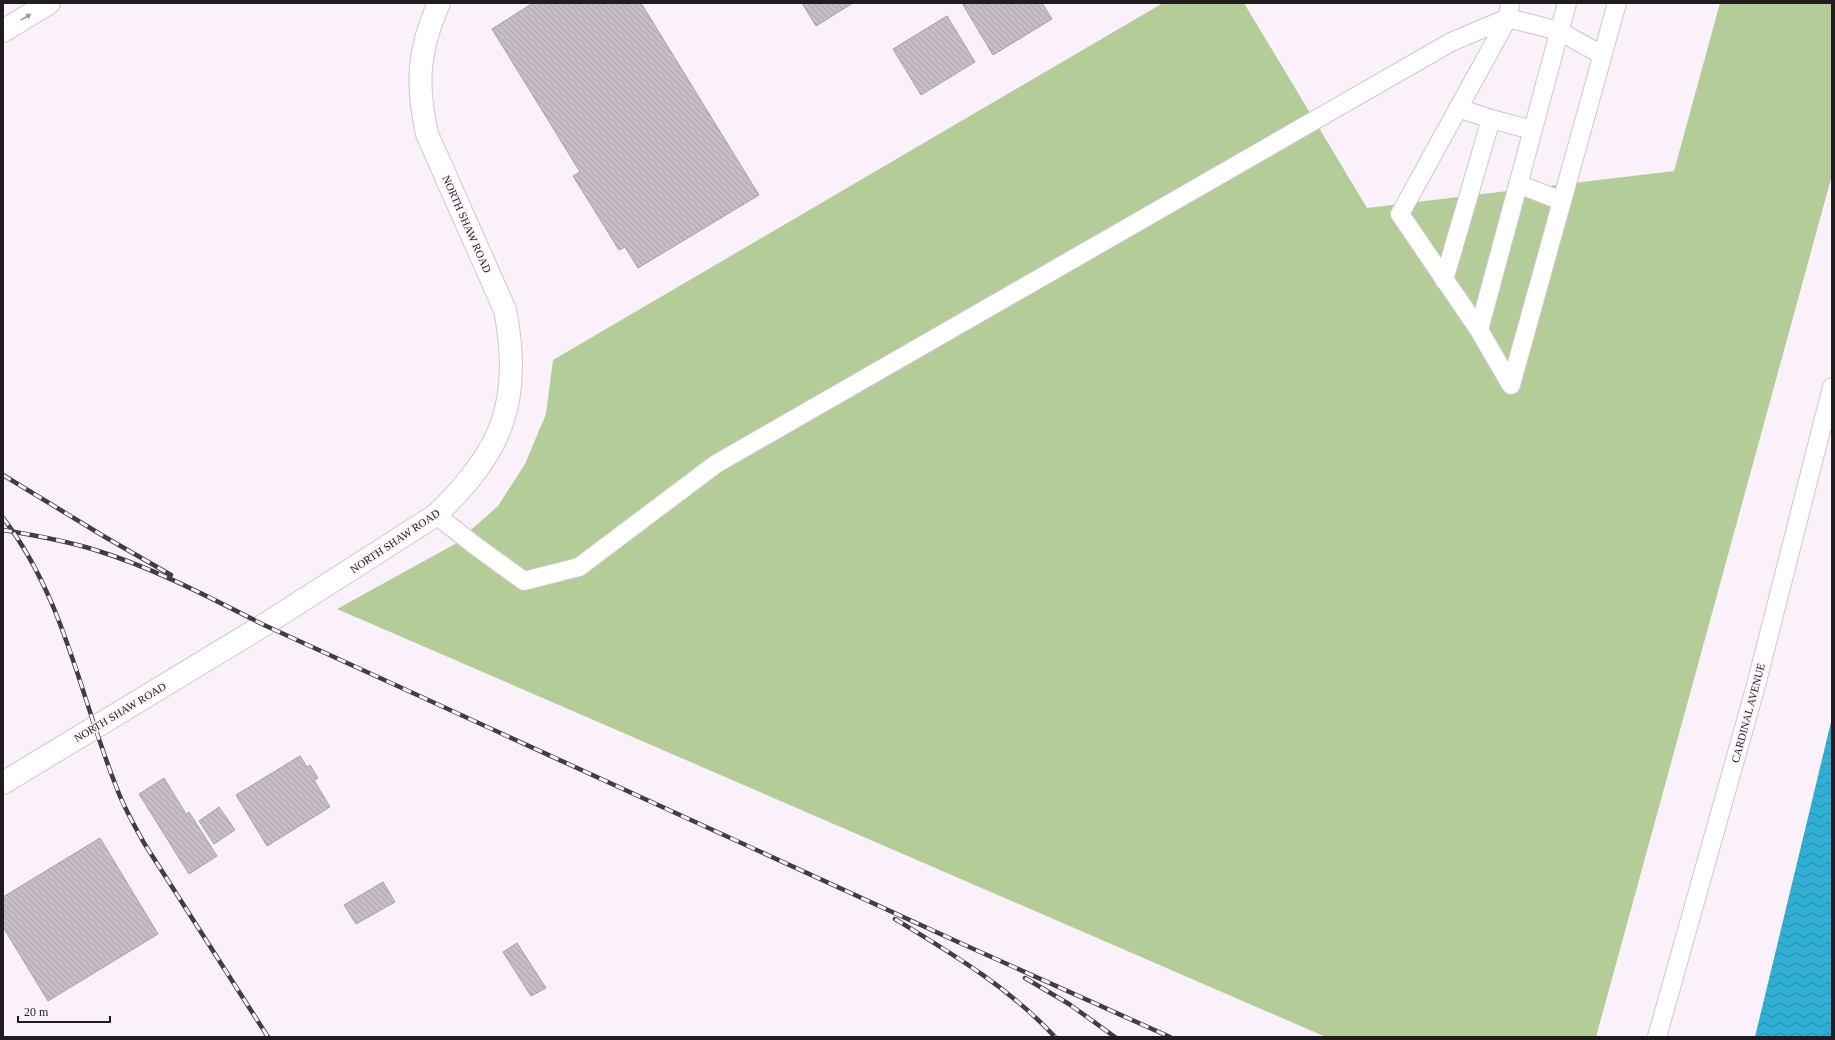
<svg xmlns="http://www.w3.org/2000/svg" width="1835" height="1040" font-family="'Times New Roman',serif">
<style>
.grass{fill:#b4cc98}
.water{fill:url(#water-waves)}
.building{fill:url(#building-back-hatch);stroke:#aaa1a9}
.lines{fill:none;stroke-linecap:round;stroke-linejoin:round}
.lane-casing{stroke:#cfc6ce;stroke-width:20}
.street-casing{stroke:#cfc6ce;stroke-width:24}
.highway-casing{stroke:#cfc6ce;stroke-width:24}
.lane{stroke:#fff;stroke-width:18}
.street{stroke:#fff;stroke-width:22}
.highway{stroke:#fff;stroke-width:22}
.rail-casing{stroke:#423d41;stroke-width:4.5}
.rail{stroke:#fbf1fa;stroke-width:3;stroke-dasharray:9;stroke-linecap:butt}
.oneway{fill:#9b999a}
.labels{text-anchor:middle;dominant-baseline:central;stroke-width:3;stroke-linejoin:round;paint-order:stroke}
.street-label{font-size:11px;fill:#201c1f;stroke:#fbf1fa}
</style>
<defs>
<pattern id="water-waves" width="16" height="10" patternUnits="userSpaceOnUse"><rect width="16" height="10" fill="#31aed3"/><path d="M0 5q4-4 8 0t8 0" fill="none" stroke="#298dab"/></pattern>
<pattern id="building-back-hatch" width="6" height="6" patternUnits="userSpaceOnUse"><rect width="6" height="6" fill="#c6bdc5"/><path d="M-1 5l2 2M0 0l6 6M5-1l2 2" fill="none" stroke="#aaa2a9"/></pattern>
</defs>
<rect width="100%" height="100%" fill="#fbf1fa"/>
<polygon class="grass" points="1163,3 1244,3 1367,208 1674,171 1720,3 1832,3 1832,175 1596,1037 1326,1037 337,609 455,544 498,506 525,464 546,414 553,360"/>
<polygon class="water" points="1832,718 1832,1037 1755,1037"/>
<g class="building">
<polygon points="533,3 641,3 759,195 638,268 625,247 619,250 573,176 580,172 492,29"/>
<polygon points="802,3 853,3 816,26"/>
<polygon points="962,3 1042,3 1052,19 993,55"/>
<polygon points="947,16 975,62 921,95 893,49"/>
<polygon points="300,756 307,767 310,765 318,778 314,780 330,807 267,846 236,795"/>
<polygon points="164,778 186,814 189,812 217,856 189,874 139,794"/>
<polygon points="219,807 235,830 214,844 199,821"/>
<polygon points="100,838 158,934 48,1001 3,927 3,897"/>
<polygon points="383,882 395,902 356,924 344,905"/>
<polygon points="517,943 546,988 531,996 503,952"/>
</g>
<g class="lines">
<defs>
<g id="lane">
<polyline points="1510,3 1508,18 1559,31 1602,55"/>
<polyline points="1491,119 1532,130"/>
<polyline points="1518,184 1562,201"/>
<polyline points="1444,280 1491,119 1458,108"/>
<polyline points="1479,330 1567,3"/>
<polyline points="436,515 477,547 524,581 579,567 716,464 1451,42 1508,18 1400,214 1479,330 1511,385 1617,3"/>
<polyline points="1657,1037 1755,689 1832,387"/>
</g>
<path id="street" d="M3,783l261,-158 172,-110c66,-63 87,-114 69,-205l-78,-176c-11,-50 -9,-84 12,-131"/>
<polyline id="highway" points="3,31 49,3"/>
</defs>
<use href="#lane" class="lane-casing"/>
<use href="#street" class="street-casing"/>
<use href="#highway" class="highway-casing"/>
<use href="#lane" class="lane"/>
<use href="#street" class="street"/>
<use href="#highway" class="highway"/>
<defs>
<g id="rail">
<polyline points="3,475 105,537 171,575"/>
<path d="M3,518c61,79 77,178 113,268 7,20 18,39 28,57l124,194"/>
<path d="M3,530c30,5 60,10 89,19 60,18 117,48 172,76l694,317 212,95"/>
<path d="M895,919c56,34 115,69 160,118"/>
<polyline points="1025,978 1069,1004 1115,1037"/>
</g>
</defs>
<use href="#rail" class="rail-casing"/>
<use href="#rail" class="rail"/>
</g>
<defs><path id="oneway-solid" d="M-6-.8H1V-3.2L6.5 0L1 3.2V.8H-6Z"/></defs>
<use class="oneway" href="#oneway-solid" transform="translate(26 17) rotate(-31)"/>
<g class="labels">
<g class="street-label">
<text transform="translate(467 224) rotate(66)">NORTH SHAW ROAD</text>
<text transform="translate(395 541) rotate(-34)">NORTH SHAW ROAD</text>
<text transform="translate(120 712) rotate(-31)">NORTH SHAW ROAD</text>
<text transform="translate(1748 713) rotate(-75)">CARDINAL AVENUE</text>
</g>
</g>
<rect width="1835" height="1040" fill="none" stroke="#201c1f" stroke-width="8"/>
<path d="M18 1016v6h92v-6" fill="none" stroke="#201c1f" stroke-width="2"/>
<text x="24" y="1016" font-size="12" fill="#201c1f" stroke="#fbf1fa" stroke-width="3" paint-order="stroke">20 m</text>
</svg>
